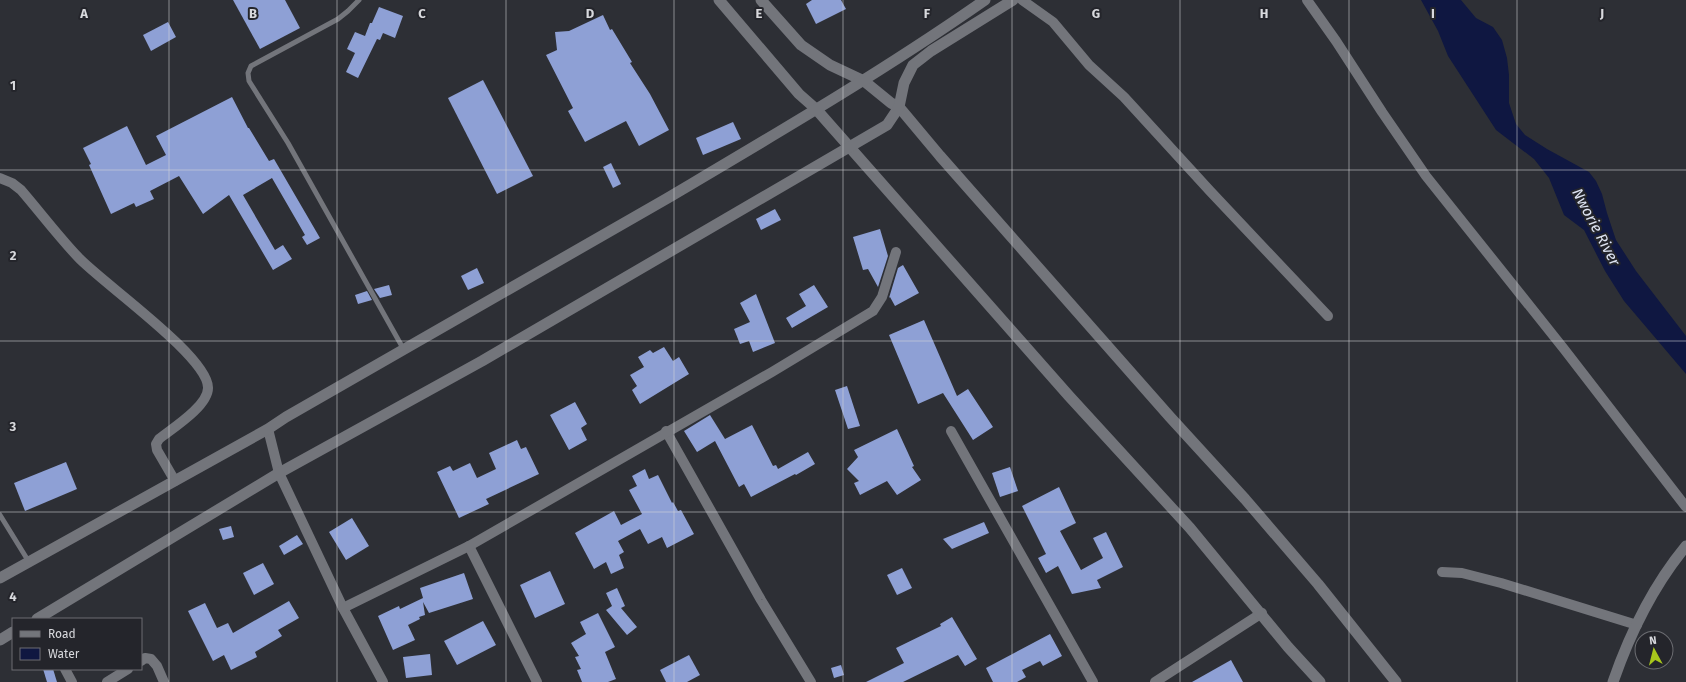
<svg xmlns="http://www.w3.org/2000/svg" width="1686" height="682" font-family="'Fira Sans',sans-serif">
<style>
.water{fill:#0f1741}
.building{fill:#8ea0d5}
.lines{fill:none;stroke-linecap:round;stroke-linejoin:round}
.service{stroke:#73757b;stroke-width:5}
.minor{stroke:#73757b;stroke-width:10}
.tertiary{stroke:#73757b;stroke-width:11}
.grid{fill:none;stroke:#d8d9dd;stroke-width:1;stroke-opacity:0.55}
.labels{text-anchor:middle;dominant-baseline:central;stroke-width:4;stroke-linejoin:round;paint-order:stroke}
.water-label{font-size:15px;font-style:italic;fill:#dee4f3;stroke:#24252b}
.grid-label{font-size:13px;text-anchor:middle;font-weight:bold;fill:#d8d9dd;stroke:#24252b;stroke-width:4;stroke-linejoin:round;paint-order:stroke}
</style>
<rect width="100%" height="100%" fill="#2d2f35"/>
<polygon class="water" points="1421,0 1461,0 1476,18 1493,27 1502,40 1507,58 1509,75 1509,103 1516,124 1525,135 1547,149 1589,172 1596,181 1602,194 1607,213 1616,240 1636,271 1686,336 1686,374 1624,301 1605,271 1584,230 1564,215 1549,178 1534,159 1496,130 1448,56 1438,31"/>
<g class="building">
<polygon points="233,0 285,0 300,28 260,49"/>
<polygon points="812,0 841,0 846,9 816,24 806,4"/>
<polygon points="379,7 403,16 395,38 383,33 380,40 377,39 358,78 346,72 355,53 347,49 355,32 365,36 370,23 372,23"/>
<polygon points="603,15 610,30 612,29 632,62 630,63 650,94 669,130 639,146 626,121 585,142 568,111 573,108 546,55 557,50 555,32 569,31"/>
<polygon points="168,22 176,37 151,51 143,35"/>
<polygon points="483,80 533,176 497,194 448,98"/>
<polygon points="232,97 248,128 249,128 269,161 274,159 320,238 307,245 302,237 305,235 272,178 243,195 275,250 283,245 292,259 273,270 229,195 203,214 179,176 150,191 154,199 136,207 134,203 111,214 89,165 91,164 83,148 127,126 146,165 166,155 156,136"/>
<polygon points="733,122 741,139 703,155 696,138"/>
<polygon points="611,163 621,184 613,188 603,167"/>
<polygon points="775,209 781,220 761,230 756,219"/>
<polygon points="880,229 888,256 878,287 868,269 863,270 853,237"/>
<polygon points="903,265 919,293 895,306 890,297 889,298 898,268"/>
<polygon points="477,268 484,283 468,290 461,276"/>
<polygon points="389,285 392,295 380,298 374,289"/>
<polygon points="814,285 828,307 792,328 786,318 806,306 799,294"/>
<polygon points="367,291 372,300 358,304 355,295"/>
<polygon points="756,294 775,343 753,352 749,341 740,344 734,329 750,322 740,303"/>
<polygon points="924,320 957,396 968,389 993,427 973,440 943,393 918,404 889,335"/>
<polygon points="664,347 673,361 679,357 689,374 640,404 632,390 637,386 630,375 644,367 638,357 650,350 653,353"/>
<polygon points="847,386 860,426 848,429 835,390"/>
<polygon points="575,402 587,424 581,428 587,440 569,450 550,415"/>
<polygon points="710,415 725,439 752,425 773,466 776,465 778,469 808,452 815,464 796,475 795,474 751,497 744,484 739,487 715,441 697,452 684,431"/>
<polygon points="897,429 914,466 912,467 921,480 897,495 887,481 860,495 854,483 859,481 847,469 858,457 854,450"/>
<polygon points="517,440 521,449 526,447 539,474 486,499 489,504 459,518 437,472 450,466 453,471 470,463 477,478 496,469 489,453"/>
<polygon points="66,462 77,489 25,511 14,483"/>
<polygon points="1010,467 1018,491 1000,497 992,473"/>
<polygon points="645,469 649,479 658,475 672,503 673,502 678,511 681,510 694,534 667,548 662,537 648,544 640,529 618,541 624,552 619,555 624,568 611,574 606,562 594,569 575,533 614,511 621,525 642,514 629,490 637,486 632,476"/>
<polygon points="1059,487 1076,523 1060,531 1081,570 1103,558 1093,538 1106,532 1123,567 1097,580 1101,588 1072,594 1058,566 1046,573 1038,558 1046,554 1022,506"/>
<polygon points="352,518 369,546 346,560 329,532"/>
<polygon points="984,522 989,533 952,549 943,539"/>
<polygon points="231,526 234,537 223,540 219,529"/>
<polygon points="297,535 303,544 284,555 279,546"/>
<polygon points="263,563 274,584 254,595 243,573"/>
<polygon points="902,568 912,588 897,595 887,575"/>
<polygon points="550,571 565,604 535,618 520,585"/>
<polygon points="464,573 473,599 429,613 423,602 425,615 419,617 420,619 408,625 415,640 393,650 378,616 399,606 400,609 423,598 420,588"/>
<polygon points="617,588 625,606 621,608 637,627 627,635 606,610 612,606 606,593"/>
<polygon points="289,601 299,618 278,630 282,636 255,652 257,657 231,670 224,655 213,661 188,611 205,603 217,628 228,623 233,633"/>
<polygon points="598,613 615,647 605,652 616,679 608,682 582,682 577,670 581,669 575,657 579,656 571,643 586,634 580,622"/>
<polygon points="952,617 977,659 965,666 958,655 903,682 866,682 904,663 896,648 941,626 940,624"/>
<polygon points="483,621 496,645 457,665 444,641"/>
<polygon points="1050,634 1062,656 1043,666 1040,661 1022,670 1026,677 1017,682 993,682 986,668"/>
<polygon points="430,654 432,675 406,678 403,657"/>
<polygon points="689,655 700,675 687,682 666,682 660,670"/>
<polygon points="1231,660 1243,682 1192,682"/>
<polygon points="841,665 844,675 834,678 831,668"/>
<polygon points="43,669 53,669 57,682 47,682"/>
</g>
<g class="lines">
<g class="service">
<polyline points="359,0 348,11 338,19 251,66 248,73 249,81 288,143 404,350"/>
<polyline points="0,515 29,562"/>
</g>
<g class="minor">
<polyline points="1022,0 1053,22 1089,65 1124,97 1210,191 1328,316"/>
<polyline points="1307,0 1336,41 1382,112 1426,176 1564,349 1686,507"/>
<path d="M0,178l12,5 9,7c19,22 37,46 57,67 23,25 131,100 130,131 0,18 -35,40 -49,51l-3,5 1,6 18,31"/>
<polyline points="268,429 279,473 343,608 383,682"/>
<polyline points="666,431 761,600 811,682"/>
<polyline points="951,431 1093,682"/>
<polyline points="469,546 537,682"/>
<polyline points="1442,572 1462,573 1501,583 1637,625"/>
<polyline points="343,608 469,546 772,372 873,311 882,297 896,252"/>
<polyline points="141,661 145,658 151,659 157,666 164,682"/>
<polyline points="65,669 72,682"/>
<polyline points="107,682 128,669"/>
<polyline points="1155,682 1262,613"/>
</g>
<g class="tertiary">
<polyline points="719,0 799,94 816,109 1069,396 1190,528 1288,647 1320,682"/>
<polyline points="761,0 801,45 830,65 864,81 891,103 899,107 940,156 1170,417 1245,499 1318,584 1396,682"/>
<path d="M0,578l268,-149 18,-12c127,-73 254,-145 380,-218 108,-64 216,-127 319,-199"/>
<polyline points="37,619 279,473 482,361 887,125 899,107 904,83 913,65 931,51 1013,0"/>
<polyline points="0,640 13,632"/>
<path d="M1613,682c17,-49 40,-96 73,-136"/>
</g>
</g>
<path class="grid" d="M169,0v682M337,0v682M506,0v682M674,0v682M843,0v682M1012,0v682M1180,0v682M1349,0v682M1517,0v682M0,170h1686M0,341h1686M0,512h1686"/>
<g class="labels">
<g class="water-label">
<text transform="translate(1596 227) rotate(62)">Nworie River</text>
</g>
</g>
<g class="grid-label">
<text x="84" y="18">A</text>
<text x="253" y="18">B</text>
<text x="422" y="18">C</text>
<text x="590" y="18">D</text>
<text x="759" y="18">E</text>
<text x="927" y="18">F</text>
<text x="1096" y="18">G</text>
<text x="1264" y="18">H</text>
<text x="1433" y="18">I</text>
<text x="1602" y="18">J</text>
<text x="13" y="90">1</text>
<text x="13" y="260">2</text>
<text x="13" y="431">3</text>
<text x="13" y="601">4</text>
</g>
<rect x="12" y="618" width="130" height="52" fill="#24252b" stroke="#6c6d72"/>
<rect x="20" y="631" width="20" height="6" fill="#73757b" stroke="#6c6d72"/>
<text x="48" y="638" font-size="12" fill="#d8d9dd">Road</text>
<rect x="20" y="648" width="20" height="12" fill="#0f1741" stroke="#6c6d72"/>
<text x="48" y="658" font-size="12" fill="#d8d9dd">Water</text>
<g transform="translate(1654 650) rotate(353)"><circle r="19" fill="#24252b" stroke="#6c6d72"/>
<path d="M0-3L7 15L0 10L-7 15Z" fill="#a8c71c"/>
<text y="-6" font-size="11" font-weight="bold" text-anchor="middle" fill="#d8d9dd">N</text>
</g>
</svg>
